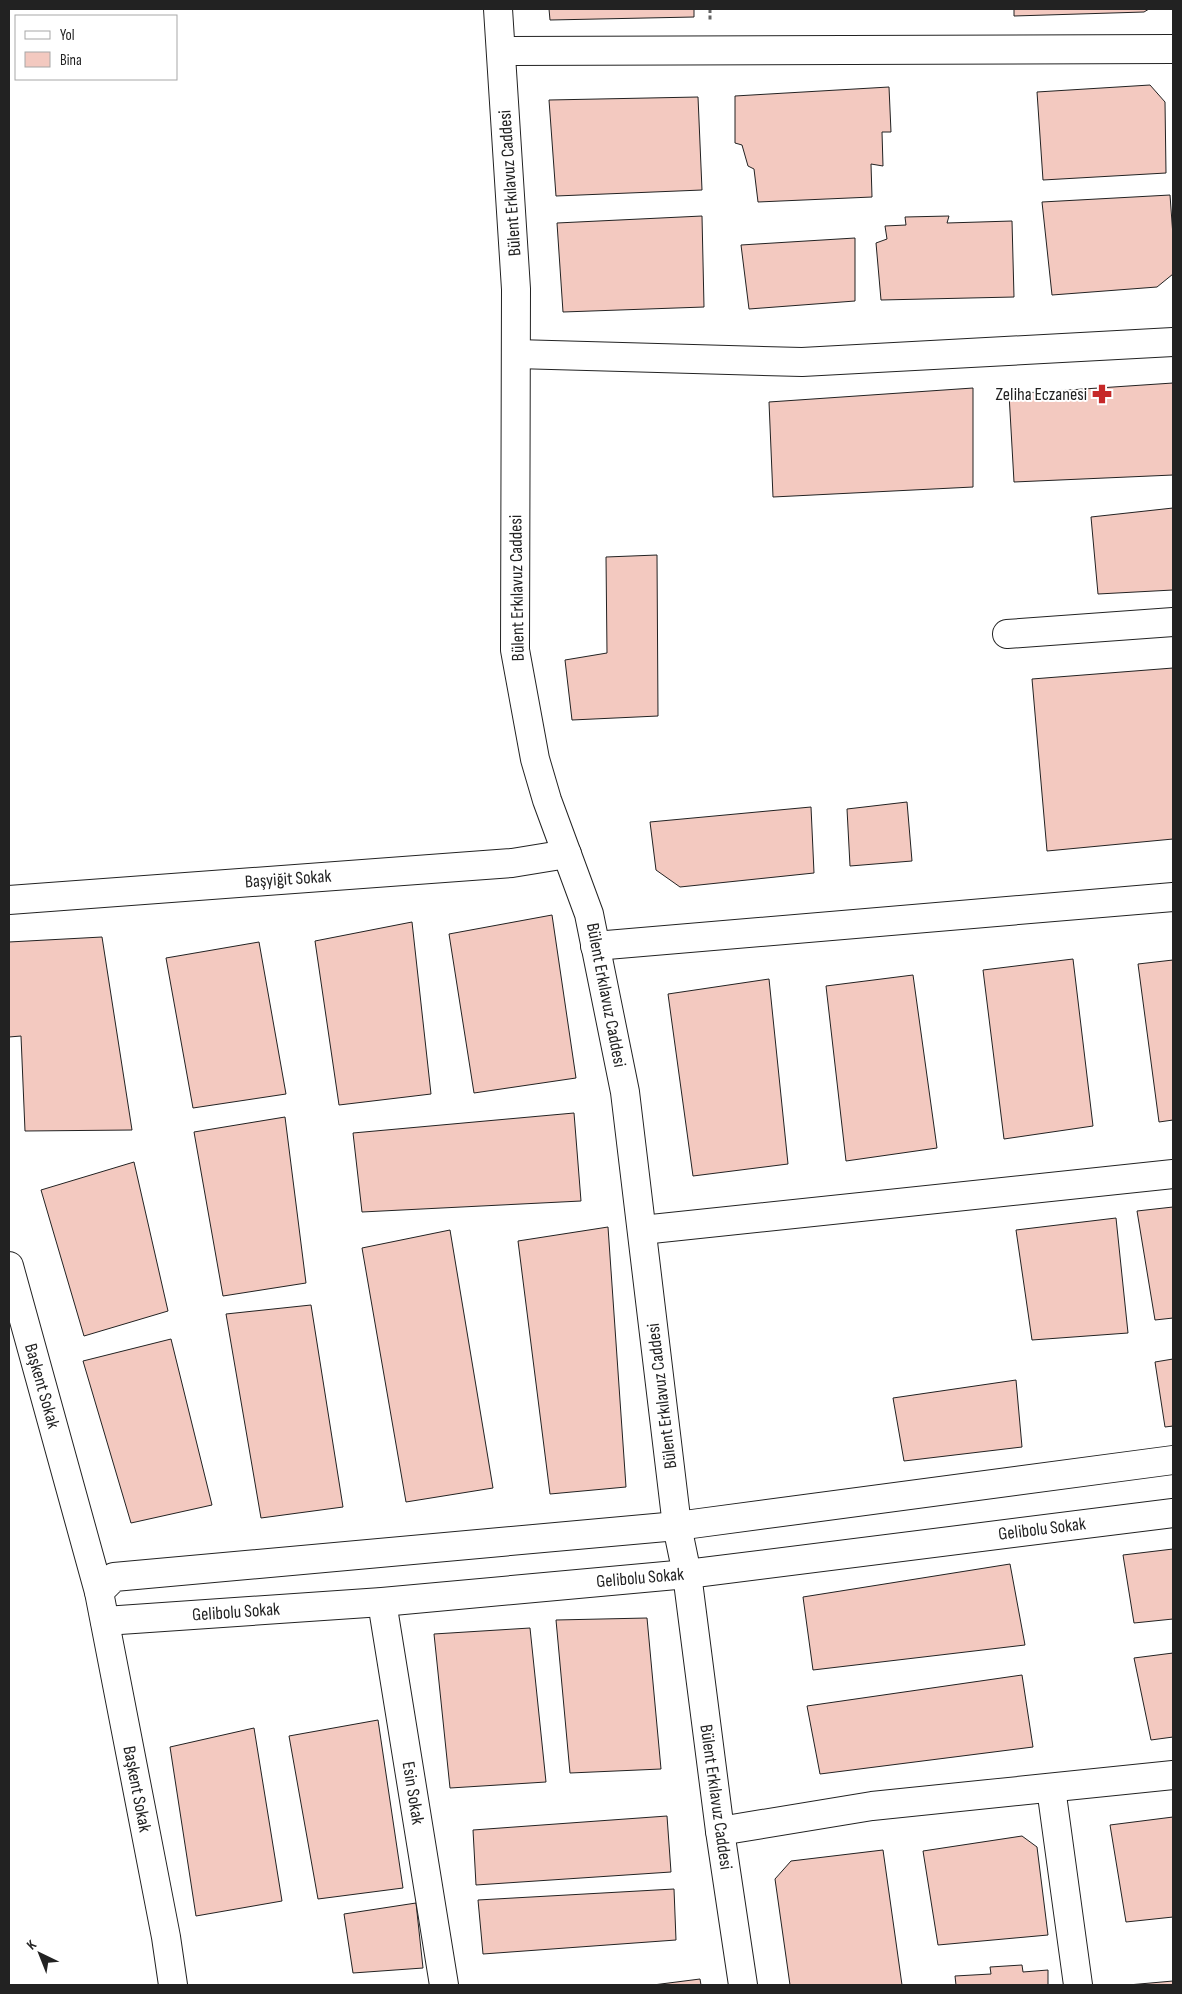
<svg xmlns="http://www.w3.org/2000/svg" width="1182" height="1994" font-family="'Sofia Sans Condensed',sans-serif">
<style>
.building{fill:#f3c9c0;stroke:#222}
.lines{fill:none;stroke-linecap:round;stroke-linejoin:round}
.minor-casing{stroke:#222;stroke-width:30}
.path{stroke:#646464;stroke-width:3;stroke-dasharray:4 2.5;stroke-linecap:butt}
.minor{stroke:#fff;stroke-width:28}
.labels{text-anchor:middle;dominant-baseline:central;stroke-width:4;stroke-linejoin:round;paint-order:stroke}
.street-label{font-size:18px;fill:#222;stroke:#fff}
.poi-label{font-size:18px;fill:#222;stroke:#fff;text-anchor:end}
</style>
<rect width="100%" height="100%" fill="#fff"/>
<g class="building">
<polygon points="549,9 694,9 694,17 550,20"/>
<polygon points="1014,9 1149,9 1144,12 1014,16"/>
<polygon points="1150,85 1165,102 1166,173 1043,180 1037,92"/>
<polygon points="889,87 891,132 882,132 883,166 871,164 872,197 758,202 754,169 748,166 742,145 735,143 735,96"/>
<polygon points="698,97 702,190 556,196 549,100"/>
<polygon points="1170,195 1173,236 1173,274 1157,287 1052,295 1042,202"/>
<polygon points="702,216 704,307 563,312 557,223"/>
<polygon points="949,216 947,223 1012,221 1014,297 881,300 876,243 887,239 885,226 906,225 905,217"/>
<polygon points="855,238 855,301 749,309 741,245"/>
<polygon points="1173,383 1173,475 1014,482 1009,394"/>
<polygon points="973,388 973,487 773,497 769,402"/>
<polygon points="1173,508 1173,590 1098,594 1091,517"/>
<polygon points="657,555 658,716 572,720 565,660 607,653 606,557"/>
<polygon points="1173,668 1173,839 1047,851 1032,679"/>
<polygon points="907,802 912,861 850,866 847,809"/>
<polygon points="811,807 814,873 680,887 656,870 650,822"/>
<polygon points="552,915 576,1078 474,1093 449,934"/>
<polygon points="412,922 431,1094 339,1105 315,941"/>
<polygon points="102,937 132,1130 25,1131 21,1036 9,1037 9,942"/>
<polygon points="259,942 286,1094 193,1108 166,958"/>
<polygon points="1073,959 1093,1126 1004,1139 983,970"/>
<polygon points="1173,960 1173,1120 1159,1122 1138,964"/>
<polygon points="913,975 937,1148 846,1161 826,986"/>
<polygon points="769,979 788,1164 693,1176 668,994"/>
<polygon points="574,1113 581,1201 362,1212 353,1133"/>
<polygon points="285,1117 306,1283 223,1296 194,1132"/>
<polygon points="134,1162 168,1311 84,1336 41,1190"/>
<polygon points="1173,1207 1173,1318 1155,1320 1137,1211"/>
<polygon points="1116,1218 1128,1333 1032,1340 1016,1230"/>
<polygon points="608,1227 626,1487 550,1494 518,1241"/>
<polygon points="450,1230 493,1488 406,1502 362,1248"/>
<polygon points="311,1305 343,1507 261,1518 226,1314"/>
<polygon points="171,1339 212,1505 131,1523 83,1361"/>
<polygon points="1173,1359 1173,1426 1165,1427 1155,1362"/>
<polygon points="1016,1380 1022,1447 904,1461 893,1398"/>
<polygon points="1173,1549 1173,1619 1134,1623 1123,1555"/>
<polygon points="1010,1564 1025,1645 813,1670 803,1597"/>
<polygon points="647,1618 661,1769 570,1773 556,1620"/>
<polygon points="530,1628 546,1782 450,1788 434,1634"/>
<polygon points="1173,1653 1173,1737 1151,1740 1134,1658"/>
<polygon points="1022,1675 1033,1747 820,1774 807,1706"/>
<polygon points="378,1720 403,1888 318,1899 289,1736"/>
<polygon points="254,1728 282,1901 196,1916 170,1747"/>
<polygon points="667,1816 671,1872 476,1885 473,1830"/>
<polygon points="1173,1817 1173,1917 1126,1922 1110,1825"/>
<polygon points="1022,1836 1037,1847 1048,1935 938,1945 923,1851"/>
<polygon points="883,1850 902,1985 790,1985 775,1879 791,1861"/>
<polygon points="674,1889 676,1940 483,1954 478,1900"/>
<polygon points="416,1903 423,1968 353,1973 344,1914"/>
<polygon points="1022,1965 1023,1972 1048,1970 1048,1985 956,1985 955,1976 991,1974 990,1967"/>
<polygon points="700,1979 701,1985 653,1985"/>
<polygon points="1173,1981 1173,1985 1128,1985"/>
</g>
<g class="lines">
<defs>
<g id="minor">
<polyline points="498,9 516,289 515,650 535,759 547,800 589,914 625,1092 677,1526 687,1574 720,1831 743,1985"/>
<polyline points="501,51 1173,49"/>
<polyline points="516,354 802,362 1173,342"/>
<polyline points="1007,634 1173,622"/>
<polyline points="9,900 512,863 567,854"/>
<polyline points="595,946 1173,897"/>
<polyline points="642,1230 1173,1174"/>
<polyline points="9,1266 99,1592"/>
<polyline points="382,1602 444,1985"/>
<polyline points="105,1621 382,1602 687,1574 1173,1513"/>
<polyline points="1051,1788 1078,1985"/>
<polyline points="720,1831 872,1806 1173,1775"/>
<polyline points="173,1985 166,1937 99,1592 114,1577 677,1526 1173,1460"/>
</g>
</defs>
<use href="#minor" class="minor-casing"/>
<polyline class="path" points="710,9 710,21"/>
<use href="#minor" class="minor"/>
</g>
<defs>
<symbol id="pharmacy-bare" viewBox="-9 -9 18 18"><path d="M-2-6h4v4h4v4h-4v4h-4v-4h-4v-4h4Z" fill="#c62828" stroke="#fff" stroke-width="2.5" paint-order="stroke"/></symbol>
</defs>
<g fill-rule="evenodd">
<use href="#pharmacy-bare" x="1088" y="380" width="28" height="28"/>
</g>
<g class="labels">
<g class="street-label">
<text transform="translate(510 183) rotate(-94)">Bülent Erkılavuz Caddesi</text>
<text transform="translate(517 588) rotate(-91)">Bülent Erkılavuz Caddesi</text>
<text transform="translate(288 879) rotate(-4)">Başyiğit Sokak</text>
<text transform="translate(606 995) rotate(79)">Bülent Erkılavuz Caddesi</text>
<text transform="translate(42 1386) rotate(74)">Başkent Sokak</text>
<text transform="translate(662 1396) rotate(-97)">Bülent Erkılavuz Caddesi</text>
<text transform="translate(1042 1529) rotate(-7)">Gelibolu Sokak</text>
<text transform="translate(640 1578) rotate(-5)">Gelibolu Sokak</text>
<text transform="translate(236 1612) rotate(-4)">Gelibolu Sokak</text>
<text transform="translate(137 1789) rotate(79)">Başkent Sokak</text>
<text transform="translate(413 1793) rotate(81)">Esin Sokak</text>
<text transform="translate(716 1797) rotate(82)">Bülent Erkılavuz Caddesi</text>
</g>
<g class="poi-label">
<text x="1087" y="394">Zeliha Eczanesi</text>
</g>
</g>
<rect width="1182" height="1994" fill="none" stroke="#222222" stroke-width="20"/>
<rect x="15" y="15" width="162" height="65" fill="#ffffff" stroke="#a7a7a7"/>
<rect x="25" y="31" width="25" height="8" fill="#ffffff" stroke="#a7a7a7"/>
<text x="60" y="40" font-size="15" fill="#222222">Yol</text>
<rect x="25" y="52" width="25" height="15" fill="#f3c9c0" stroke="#a7a7a7"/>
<text x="60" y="65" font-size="15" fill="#222222">Bina</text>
<g transform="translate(40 1954) rotate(317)" stroke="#ffffff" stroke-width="4" paint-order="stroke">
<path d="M0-4L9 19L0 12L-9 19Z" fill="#222222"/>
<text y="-8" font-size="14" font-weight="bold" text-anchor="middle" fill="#222222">K</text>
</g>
</svg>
